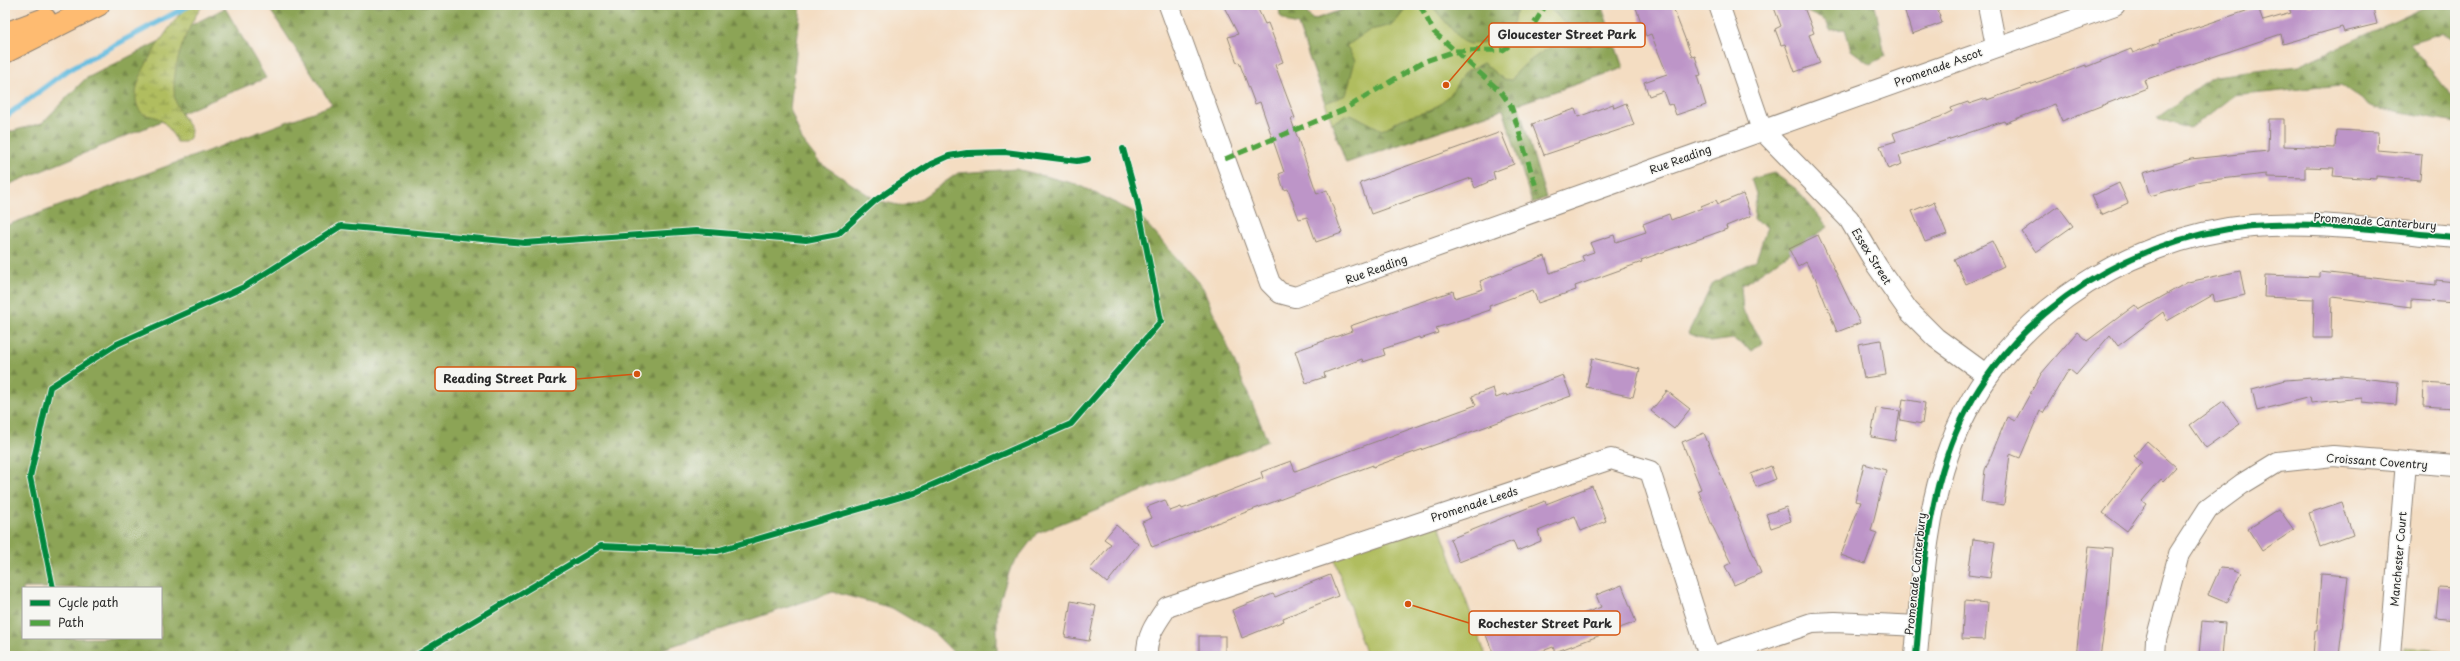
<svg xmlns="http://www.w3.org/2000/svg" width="2460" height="661" font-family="'Playpen Sans',sans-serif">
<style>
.green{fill:#b0bd5f;stroke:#6e7445}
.forest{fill:url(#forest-firs);stroke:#5c6840;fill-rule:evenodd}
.wetland{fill:url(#wetland-marsh);stroke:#6e7445}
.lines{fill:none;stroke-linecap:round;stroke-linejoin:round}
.stream{stroke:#62bbdf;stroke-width:5.5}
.building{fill:#bd95c8}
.minor-casing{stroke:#908476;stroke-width:22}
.tertiary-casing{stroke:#908476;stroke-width:24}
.motorway-casing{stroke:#908476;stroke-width:24}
.minor{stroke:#fff;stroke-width:20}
.tertiary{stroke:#fff;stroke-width:22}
.motorway{stroke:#febb71;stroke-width:22}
.quiet{stroke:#51a443;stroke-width:5;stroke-dasharray:10 5;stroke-linecap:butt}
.cycleway-casing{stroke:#f6f6f2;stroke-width:8}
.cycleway{stroke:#00873e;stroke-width:6}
.labels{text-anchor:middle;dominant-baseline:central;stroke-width:3;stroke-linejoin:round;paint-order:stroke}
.street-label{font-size:11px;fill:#2b2b2b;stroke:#f6f6f2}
.leader{fill:none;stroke:#d5540f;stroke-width:1.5}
.callout-dot{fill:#d5540f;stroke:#f6f6f2;stroke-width:1.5}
.callout{fill:#f6f6f2;stroke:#d5540f;stroke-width:1.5}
.callout-label{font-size:12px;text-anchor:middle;font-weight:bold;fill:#2b2b2b}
</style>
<defs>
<pattern id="forest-firs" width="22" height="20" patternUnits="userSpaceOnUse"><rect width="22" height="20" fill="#8ca456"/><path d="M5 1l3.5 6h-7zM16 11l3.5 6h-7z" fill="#738647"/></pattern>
<pattern id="wetland-marsh" width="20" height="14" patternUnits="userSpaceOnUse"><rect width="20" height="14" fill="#b0bd5f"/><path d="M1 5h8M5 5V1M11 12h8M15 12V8" fill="none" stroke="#8f9a4f"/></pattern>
</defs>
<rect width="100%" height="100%" fill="#f6f6f2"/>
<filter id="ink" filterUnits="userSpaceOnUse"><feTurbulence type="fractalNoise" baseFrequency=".025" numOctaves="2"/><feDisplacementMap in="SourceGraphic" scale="8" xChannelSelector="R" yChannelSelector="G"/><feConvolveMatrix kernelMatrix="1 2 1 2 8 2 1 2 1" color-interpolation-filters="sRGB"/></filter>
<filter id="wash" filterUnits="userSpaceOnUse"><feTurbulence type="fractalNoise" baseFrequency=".012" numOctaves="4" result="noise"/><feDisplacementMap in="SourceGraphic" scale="16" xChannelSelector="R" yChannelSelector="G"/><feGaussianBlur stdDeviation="0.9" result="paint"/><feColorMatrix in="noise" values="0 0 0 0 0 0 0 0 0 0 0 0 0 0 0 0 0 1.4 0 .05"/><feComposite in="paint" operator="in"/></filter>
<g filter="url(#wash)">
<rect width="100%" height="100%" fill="#f4ddc2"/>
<g class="green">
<polygon points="1356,5 1601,5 1623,68 1346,163 1298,25"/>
<polygon points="1436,517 1486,656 1366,656 1332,552"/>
<polygon points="2404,647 2455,652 2455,656 2404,656"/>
</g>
<g class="forest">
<path d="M267,5h490l2,2 6,-2h36l-11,104 12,31 18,23 56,37 26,6 17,-6 39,-27 58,-4 60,15 62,30 65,74 65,153 -231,92 -26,34 -14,42v47h-40l-23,-23 -42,-25 -59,-16 -191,64h-637v-430l327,-121zM23,588h138v50h-138z"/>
<polygon points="1279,5 1300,5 1313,20 1356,5 1408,6 1393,25 1370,30 1346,46 1355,60 1346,95 1325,103 1298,25 1289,23 1280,16"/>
<polygon points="1431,5 1521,5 1515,14 1510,38 1471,44 1462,41"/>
<path d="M1546,5h55l22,63 -105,36 28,94 -14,5 -29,-94 -157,54 -14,-40 19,-9 31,16 20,-11 30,-9 18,-15 14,-22 19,-10 20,16 9,1c9,-19 44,-34 61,-49z"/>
<polygon points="1798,5 1875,5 1885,56 1870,64 1851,50 1845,29 1830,30 1826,21 1801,9"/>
<polygon points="2430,5 2455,5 2455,39 2442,33 2409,43 2455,100 2455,123 2374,108 2341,85 2233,96 2190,129 2157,118 2213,76 2298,66"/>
<polygon points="225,8 266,78 5,186 5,133 42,123 85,79"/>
<polygon points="1774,173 1796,189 1828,227 1741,286 1743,311 1763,342 1752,351 1733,339 1710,342 1688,333 1713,283 1756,260 1767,227 1754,220 1756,194 1751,179"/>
</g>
<path class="wetland" d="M190,5h13c-17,22 -35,70 -27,98 3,10 11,19 15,27l-1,8 -5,4h-8c-5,-9 -10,-18 -19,-24 -6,-3 -12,-1 -17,-6 -21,-25 29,-84 43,-104z"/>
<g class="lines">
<polyline class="stream" points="5,117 68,70 190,5"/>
</g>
<g id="blocks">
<g class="building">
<polygon points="1223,5 1256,5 1265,24 1268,23 1283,62 1275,65 1295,118 1291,119 1317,194 1327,190 1342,233 1316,242 1307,217 1299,219 1288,189 1284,190 1279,174 1284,172 1260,102 1255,104 1239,62 1237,63 1228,37 1238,34"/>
<polygon points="1635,5 1672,5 1692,57 1695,56 1701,75 1697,76 1706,105 1676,115 1672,104 1668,105 1663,91 1649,96 1644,82 1667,74 1651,34 1646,36"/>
<polygon points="1773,5 1803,5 1814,33 1809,35 1820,63 1795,72 1785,44 1781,45 1775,29 1781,26"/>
<polygon points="1903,5 1936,5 1942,23 1912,34"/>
<polygon points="2288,5 2372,5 2377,24 2344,32 2342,27 2283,44 2281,34 2144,80 2147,88 2062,121 2055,104 2005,123 2004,121 1899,156 1902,164 1888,169 1880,146 1896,141 1893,133 1940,117 1952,111 1951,108 1968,102 1969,104 1987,98 1987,100 2086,65 2086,67 2131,49 2133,53 2160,42 2159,40 2258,7 2263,21 2291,13"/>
<polygon points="1626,103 1634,125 1544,155 1532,124 1575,109 1578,117 1613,104 1614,108"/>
<polygon points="2269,119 2284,119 2284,146 2335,148 2336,130 2378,132 2377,150 2422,154 2420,180 2376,176 2376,179 2333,176 2334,168 2305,167 2305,178 2267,177 2267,174 2202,181 2150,196 2143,173 2191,159 2268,151"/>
<polygon points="1501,132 1514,164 1493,172 1495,179 1475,188 1471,178 1371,214 1360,183"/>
<polygon points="2119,183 2128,203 2101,215 2092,196"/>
<polygon points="1743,194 1751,216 1726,226 1727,229 1641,260 1642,262 1575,286 1576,290 1538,303 1533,290 1489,306 1490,310 1436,328 1438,333 1420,339 1419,337 1383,349 1385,355 1363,362 1362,359 1324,373 1325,377 1306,383 1295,351 1352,331 1350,326 1453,291 1455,298 1483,289 1480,281 1545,256 1550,273 1584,261 1582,256 1594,252 1590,243 1614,235 1616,242 1646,232 1643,224 1669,214 1671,220 1702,208 1701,206 1716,200 1718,204"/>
<polygon points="1934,202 1947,234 1925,242 1912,211"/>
<polygon points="2058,206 2073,226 2036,252 2022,232"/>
<polygon points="1818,235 1860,323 1837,332 1815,277 1814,278 1806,262 1798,267 1789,249"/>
<polygon points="1992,241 2004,266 1966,284 1954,259"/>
<polygon points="2240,271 2245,295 2215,302 2213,295 2167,321 2163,312 2118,346 2110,335 2076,375 2069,369 2043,413 2040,411 2020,458 2010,454 2004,505 1981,502 1985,470 2007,417 2015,421 2041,374 2077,332 2087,341 2135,305 2139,310 2188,282"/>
<polygon points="2320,272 2436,285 2436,280 2455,282 2455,303 2411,300 2411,307 2332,297 2331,338 2313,338 2314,299 2264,297 2265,275 2320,277"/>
<polygon points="1881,340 1886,375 1864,378 1858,344"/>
<polygon points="1592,358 1640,369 1633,397 1586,387"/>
<polygon points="1563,375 1571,396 1373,467 1373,465 1152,547 1142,522 1152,518 1147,507 1165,500 1170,511 1181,507 1182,509 1263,478 1261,472 1291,461 1295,471 1476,405 1472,396 1493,388 1496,398 1506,394 1507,396"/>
<polygon points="2341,376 2398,382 2396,405 2362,402 2362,398 2311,403 2310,397 2257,411 2252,389 2286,380"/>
<polygon points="2424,383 2455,385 2455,408 2423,406"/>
<polygon points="1667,391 1690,409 1674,429 1651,411"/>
<polygon points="1903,399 1925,403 1922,424 1900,420"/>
<polygon points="2223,401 2240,424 2206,448 2190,425"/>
<polygon points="1876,408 1900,411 1895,441 1871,437"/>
<polygon points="1704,433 1761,573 1734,585 1725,566 1731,563 1711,523 1698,490 1701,489 1682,442"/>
<polygon points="2147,441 2176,467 2163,481 2161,479 2142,501 2146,504 2127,531 2103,513 2142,463 2134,456"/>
<polygon points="1864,464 1886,470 1871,531 1877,533 1865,564 1841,555 1861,502 1855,501"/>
<polygon points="1771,466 1776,479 1756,487 1751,474"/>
<polygon points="1592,486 1606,521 1581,531 1575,516 1538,531 1541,541 1517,551 1513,541 1459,562 1450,539 1545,501 1546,504"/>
<polygon points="2342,502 2353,535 2320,547 2309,513"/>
<polygon points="1786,507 1791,521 1771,528 1766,514"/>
<polygon points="2279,509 2294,530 2262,551 2248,529"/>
<polygon points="1116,525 1138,544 1107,583 1090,569 1111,544 1104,539"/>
<polygon points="1973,539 1995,542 1990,578 1968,575"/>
<polygon points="2089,546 2112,548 2107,611 2100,656 2076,656"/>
<polygon points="2220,568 2232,569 2241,573 2227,603 2208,595"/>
<polygon points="2321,574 2348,576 2339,656 2313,656 2315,631 2317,631"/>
<polygon points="1330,575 1338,596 1283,618 1284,621 1242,638 1232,610 1273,594 1275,597"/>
<polygon points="1622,585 1636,622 1555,652 1553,647 1529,656 1494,656 1486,635 1530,618 1535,632 1601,607 1596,595"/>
<polygon points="2439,587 2455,588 2455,620 2436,618"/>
<polygon points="1071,601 1096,606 1089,641 1065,637"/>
<polygon points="1964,601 1988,603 1985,640 1962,639"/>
<polygon points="2202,621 2225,623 2222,656 2199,655"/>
<rect x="1199" y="636" width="26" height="20"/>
</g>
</g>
</g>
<g filter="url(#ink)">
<use href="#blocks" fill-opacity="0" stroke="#908476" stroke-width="1"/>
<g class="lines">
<defs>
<g id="minor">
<polyline points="1169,5 1270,283 1280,293 1295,297 2115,5"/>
<polyline points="1719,5 1762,130 1849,219 1877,266 1908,310 1936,338 1988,376"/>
<polyline points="1988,5 1996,46"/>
<path d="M1147,656c-1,-20 9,-33 20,-49l444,-148 39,12 59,185"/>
<polyline points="1715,656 1812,623 1835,622 1919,626"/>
<polyline points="2155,656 2156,640 2179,554 2208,509 2242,484 2278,462 2333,456 2455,466"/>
<polyline points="2390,656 2406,462"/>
</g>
<path id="tertiary" d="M1916,656c6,-68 9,-136 31,-200 43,-130 173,-218 305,-230 63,-6 139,6 203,11"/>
<g id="motorway">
<polyline points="5,34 45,19"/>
<polyline points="5,52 98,5"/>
</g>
</defs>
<use href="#minor" class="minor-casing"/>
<use href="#tertiary" class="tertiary-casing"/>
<use href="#motorway" class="motorway-casing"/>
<use href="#minor" class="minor"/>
<use href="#tertiary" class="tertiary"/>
<use href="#motorway" class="motorway"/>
<g class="quiet">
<polyline points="1420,5 1434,32 1501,92 1511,106 1537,190"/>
<polyline points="1225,159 1343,110 1423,62 1455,51 1503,50 1529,32 1546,5"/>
</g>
<defs>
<g id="cycleway">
<polyline points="53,588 30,477 50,387 117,344 244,287 341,226 525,243 696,231 806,240 838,234 876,200 895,187 931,164 949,156 967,153 1005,152 1077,161 1088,159"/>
<polyline points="415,656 601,546 717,551 914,493 1071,424 1161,321 1137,200 1123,149"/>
<path d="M1916,656c6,-68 9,-136 31,-200 43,-130 173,-218 305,-230 63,-6 139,6 203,11"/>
</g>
</defs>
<use href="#cycleway" class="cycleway-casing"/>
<use href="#cycleway" class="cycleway"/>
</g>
</g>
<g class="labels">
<g class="street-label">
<text transform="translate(1938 67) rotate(-20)">Promenade Ascot</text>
<text transform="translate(1680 159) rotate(-20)">Rue Reading</text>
<text transform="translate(2375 221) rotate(4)">Promenade Canterbury</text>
<text transform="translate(1872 256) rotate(58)">Essex Street</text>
<text transform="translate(1376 269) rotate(-20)">Rue Reading</text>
<text transform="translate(2377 461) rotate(4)">Croissant Coventry</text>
<text transform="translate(1474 504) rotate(-18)">Promenade Leeds</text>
<text transform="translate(2398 559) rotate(-85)">Manchester Court</text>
<text transform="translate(1915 574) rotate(-84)">Promenade Canterbury</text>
</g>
</g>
<path class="leader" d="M1446 85L1489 35M637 374L576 379M1408 604L1469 623"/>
<g class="callout-dot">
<circle cx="1446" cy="85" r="4"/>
<circle cx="637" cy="374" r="4"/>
<circle cx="1408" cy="604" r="4"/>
</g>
<g class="callout">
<rect x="1489" y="23" width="156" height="24" rx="4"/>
<rect x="435" y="367" width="141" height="24" rx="4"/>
<rect x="1469" y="611" width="151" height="24" rx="4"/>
</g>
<g class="callout-label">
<text x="1567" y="39">Gloucester Street Park</text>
<text x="505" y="383">Reading Street Park</text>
<text x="1545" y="628">Rochester Street Park</text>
</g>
<rect width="2460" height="661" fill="none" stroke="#f6f6f2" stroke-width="20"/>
<rect x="22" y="587" width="140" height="52" fill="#f6f6f2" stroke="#a5a5a2"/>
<rect x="30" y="600" width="20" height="6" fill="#00873e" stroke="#a5a5a2"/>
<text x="58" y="607" font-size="12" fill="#2b2b2b">Cycle path</text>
<rect x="30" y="620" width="20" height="6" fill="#51a443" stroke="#a5a5a2"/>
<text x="58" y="627" font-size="12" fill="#2b2b2b">Path</text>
</svg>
